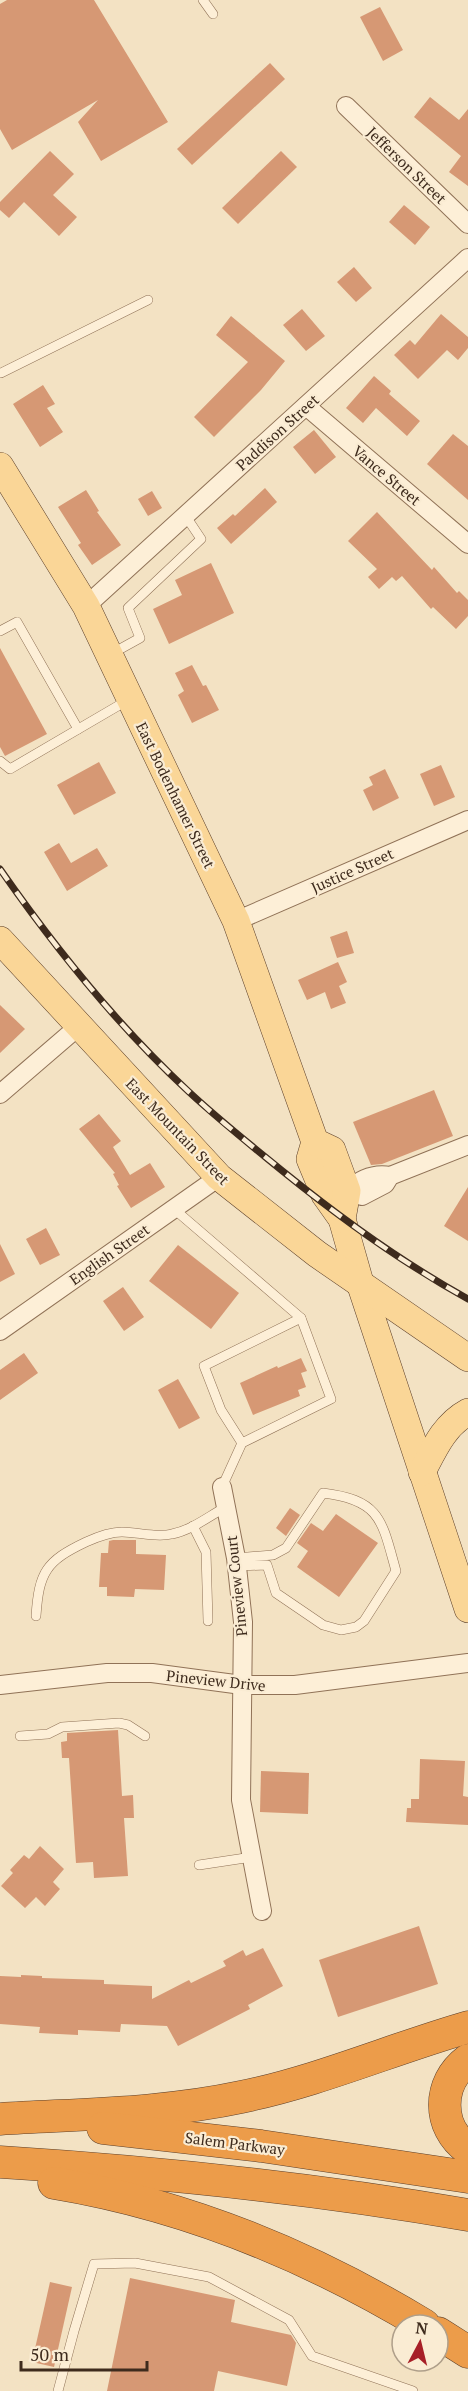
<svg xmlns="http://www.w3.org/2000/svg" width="468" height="2391" font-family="'PT Serif',serif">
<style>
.building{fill:#d69874}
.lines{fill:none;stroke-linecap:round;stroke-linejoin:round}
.lane-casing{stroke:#907257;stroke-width:10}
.street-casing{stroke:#907257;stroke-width:20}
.primary-casing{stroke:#5d402b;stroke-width:28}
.highway-casing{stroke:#5d402b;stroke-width:33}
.lane{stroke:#fdefd7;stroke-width:9}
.street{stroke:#fdefd7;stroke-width:18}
.primary{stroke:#fad697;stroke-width:27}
.highway{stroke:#ec9c4a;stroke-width:32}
.rail-casing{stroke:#3e2b1d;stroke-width:7}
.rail{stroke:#faecd3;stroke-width:4.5;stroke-dasharray:14;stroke-linecap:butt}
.labels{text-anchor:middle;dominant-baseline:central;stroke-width:4.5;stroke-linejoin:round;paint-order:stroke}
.street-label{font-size:15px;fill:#3e2b1d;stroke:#faecd3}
</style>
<rect width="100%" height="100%" fill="#f3e2c3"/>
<g class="building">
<polygon points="7,0 94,0 168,122 101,161 78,122 98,100 12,150 0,129 0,4"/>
<polygon points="380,7 403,50 383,61 360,17"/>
<polygon points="270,63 285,79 192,165 177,149"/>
<polygon points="430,97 459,120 468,109 468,186 449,172 461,156 414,117"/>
<polygon points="50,151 74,174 53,195 77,217 59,236 24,202 9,218 0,210 0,202"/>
<polygon points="281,151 297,167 238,224 222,208"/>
<polygon points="404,205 430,227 415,245 389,222"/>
<polygon points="354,267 372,288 356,302 337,282"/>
<polygon points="302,309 325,336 306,351 283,325"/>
<polygon points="441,314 468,337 468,348 458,360 447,350 418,379 394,355 410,340 415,345"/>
<polygon points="231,316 285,361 261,390 214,437 194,417 248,362 216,335"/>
<polygon points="374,376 391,391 389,394 420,421 407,436 376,408 363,423 346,408"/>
<polygon points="43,385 55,404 47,408 63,432 40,447 13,404"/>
<polygon points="314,430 336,457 315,474 293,447"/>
<polygon points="453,434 468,446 468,500 427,464"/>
<polygon points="265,488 277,502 231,544 217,528 233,514 235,516"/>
<polygon points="86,490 99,511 97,512 121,545 92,565 78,545 81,543 58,507"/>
<polygon points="152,491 162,508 148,516 138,499"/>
<polygon points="377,512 432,570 434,567 457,593 459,591 468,600 468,616 456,629 433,607 431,609 402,576 396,581 392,577 379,589 368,577 377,569 348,541"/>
<polygon points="211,563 234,613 169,644 153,609 182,595 175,580"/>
<polygon points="0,648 47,734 5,756 0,747"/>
<polygon points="192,665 203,686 206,685 219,710 192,723 178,695 184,691 175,673"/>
<polygon points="99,762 116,793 74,815 57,785"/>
<polygon points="441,765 455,797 434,806 420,774"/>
<polygon points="385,769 399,798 373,811 363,790 373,785 369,777"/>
<polygon points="59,843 71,863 97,848 108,866 67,891 44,852"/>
<polygon points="347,931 354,953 337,958 330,937"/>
<polygon points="338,962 347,982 339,986 346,1003 331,1009 325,992 307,1000 298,980"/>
<polygon points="0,1005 25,1029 0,1053"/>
<polygon points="434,1090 453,1136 382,1164 371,1165 353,1122"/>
<polygon points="99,1114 121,1141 113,1147 130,1175 150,1163 165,1187 131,1208 117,1186 119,1185 113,1174 115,1173 79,1129"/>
<polygon points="468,1187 468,1241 444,1226"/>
<polygon points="46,1228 60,1255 40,1265 26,1239"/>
<polygon points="0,1244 15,1274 0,1282"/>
<polygon points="178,1245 239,1293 211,1329 149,1281"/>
<polygon points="123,1287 144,1317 124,1331 103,1301"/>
<polygon points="24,1353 38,1373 0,1400 0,1370"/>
<polygon points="301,1358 307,1371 301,1373 306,1387 298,1390 300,1396 253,1415 240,1383 277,1366 278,1368"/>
<polygon points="178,1379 200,1418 179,1429 158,1390"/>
<polygon points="290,1508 300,1515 286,1536 276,1528"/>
<polygon points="336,1514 378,1543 339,1597 297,1567 308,1551 297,1543 311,1523 323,1531"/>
<polygon points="113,1540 136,1540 136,1554 166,1555 164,1590 135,1589 134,1597 107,1596 107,1587 99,1587 101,1553 108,1553 109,1541"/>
<polygon points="118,1730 122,1796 133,1795 134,1818 124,1818 128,1876 94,1878 93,1862 76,1863 69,1758 62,1758 61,1742 67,1741 67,1733"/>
<polygon points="420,1759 465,1761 463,1796 468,1797 468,1825 406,1822 407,1808 411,1808 411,1799 419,1799"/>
<polygon points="261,1771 309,1773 308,1814 260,1812"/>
<polygon points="40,1846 64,1869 53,1882 60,1889 45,1906 36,1897 25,1908 1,1886 13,1873 10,1870 24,1855 29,1859"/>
<polygon points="419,1926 438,1984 338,2017 319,1960"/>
<polygon points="263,1948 283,1986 248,2005 250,2009 178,2046 167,2026 121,2024 120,2032 78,2030 78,2035 39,2033 40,2027 0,2024 0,1976 21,1977 21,1975 42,1976 42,1978 104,1980 104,1984 152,1986 152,1999 189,1980 191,1983 226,1966 223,1961 243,1950 246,1956"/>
<polygon points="130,2278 235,2300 231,2322 291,2335 296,2343 287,2386 218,2371 214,2391 107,2391"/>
<polygon points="50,2282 72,2287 54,2367 32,2362"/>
</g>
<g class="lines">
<defs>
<g id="lane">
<polyline points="203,0 213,14"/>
<polyline points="1,373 148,300"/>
<polyline points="0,631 17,622 78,729"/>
<polyline points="111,654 140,638 128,608 201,539 185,515"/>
<polyline points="0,761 10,769 128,700"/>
<polyline points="174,1209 301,1318"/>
<polyline points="222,1487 242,1443 331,1399 301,1318 204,1366 221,1410 242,1443"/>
<polyline points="193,1526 206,1552 208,1621"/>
<path d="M236,1558l37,-3 13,-7 37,-55c58,7 59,28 73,78l-32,50 -8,6 -15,3 -18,-5 -47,-32 -9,-28 -30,1"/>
<path d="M36,1616c3,-44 10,-55 50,-74 11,-5 23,-10 36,-10 16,0 34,6 50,2 20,-4 37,-18 54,-27"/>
<polyline points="20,1736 48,1734 62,1727 119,1723 128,1725 145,1736"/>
<polyline points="199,1865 252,1857"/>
<polyline points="58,2391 74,2331 94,2264 135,2263 209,2277 289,2320 312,2356 413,2391"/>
</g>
<g id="street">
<polyline points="346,106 468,224"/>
<polyline points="306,406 468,544"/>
<polyline points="86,606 468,258"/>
<polyline points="236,921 468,820"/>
<polyline points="0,1094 79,1026"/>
<path d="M390,1176l-5,8 -23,12 -15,-5c12,-11 27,-18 43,-15l78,-31"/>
<polyline points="0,1331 219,1177"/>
<polyline points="222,1487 236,1558 243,1622 241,1800 262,1911"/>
<polyline points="0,1685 107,1673 152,1673 242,1685 295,1685 468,1663"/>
</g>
<g id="primary">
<polyline points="0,466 86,606 236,921 315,1142 310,1159 325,1195 342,1219 361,1286 468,1609"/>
<polyline points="0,940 219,1177 317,1254 468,1358"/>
<polyline points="315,1142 332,1150 347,1191 342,1219"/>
<path d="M422,1472c12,-23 22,-47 46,-60"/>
</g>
<g id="highway">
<path d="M468,2060c-31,23 -31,67 0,89"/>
<path d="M0,2119c80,-5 162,-5 241,-22 78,-16 151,-48 227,-70"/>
<polyline points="103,2128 261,2146 468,2177"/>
<path d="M0,2162c157,10 313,26 468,53"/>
<path d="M54,2183c133,22 256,73 370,142"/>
<polyline points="438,2333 468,2352"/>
</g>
</defs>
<use href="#lane" class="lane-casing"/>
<use href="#street" class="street-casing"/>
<use href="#primary" class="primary-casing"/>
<use href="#highway" class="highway-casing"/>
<use href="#lane" class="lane"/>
<use href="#street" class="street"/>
<use href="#primary" class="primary"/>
<use href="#highway" class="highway"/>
<defs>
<path id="rail" d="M0,869c55,79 117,156 188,222 31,29 64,55 97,82 58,47 118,90 183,126"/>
</defs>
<use href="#rail" class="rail-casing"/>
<use href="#rail" class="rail"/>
</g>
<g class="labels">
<g class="street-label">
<text transform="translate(407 165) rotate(44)">Jefferson Street</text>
<text transform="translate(277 432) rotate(-42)">Paddison Street</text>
<text transform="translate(387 475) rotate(40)">Vance Street</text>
<text transform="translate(176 795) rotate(64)">East Bodenhamer Street</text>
<text transform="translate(352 870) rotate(-24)">Justice Street</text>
<text transform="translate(178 1131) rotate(46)">East Mountain Street</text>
<text transform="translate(109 1254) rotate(-35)">English Street</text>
<text transform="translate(236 1586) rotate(-96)">Pineview Court</text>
<text transform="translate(216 1680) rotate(6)">Pineview Drive</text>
<text transform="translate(235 2143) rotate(7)">Salem Parkway</text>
</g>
</g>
<g transform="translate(420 2343) rotate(7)"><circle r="28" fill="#faecd3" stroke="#af9f8a" stroke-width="1.5"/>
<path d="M0-4.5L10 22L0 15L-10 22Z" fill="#a71f27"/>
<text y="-9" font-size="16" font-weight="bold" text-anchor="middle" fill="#3e2b1d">N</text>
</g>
<path d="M21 2361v9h126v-9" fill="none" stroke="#3e2b1d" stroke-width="3"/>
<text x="30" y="2361" font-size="18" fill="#3e2b1d" stroke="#faecd3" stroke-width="4.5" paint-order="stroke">50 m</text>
</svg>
